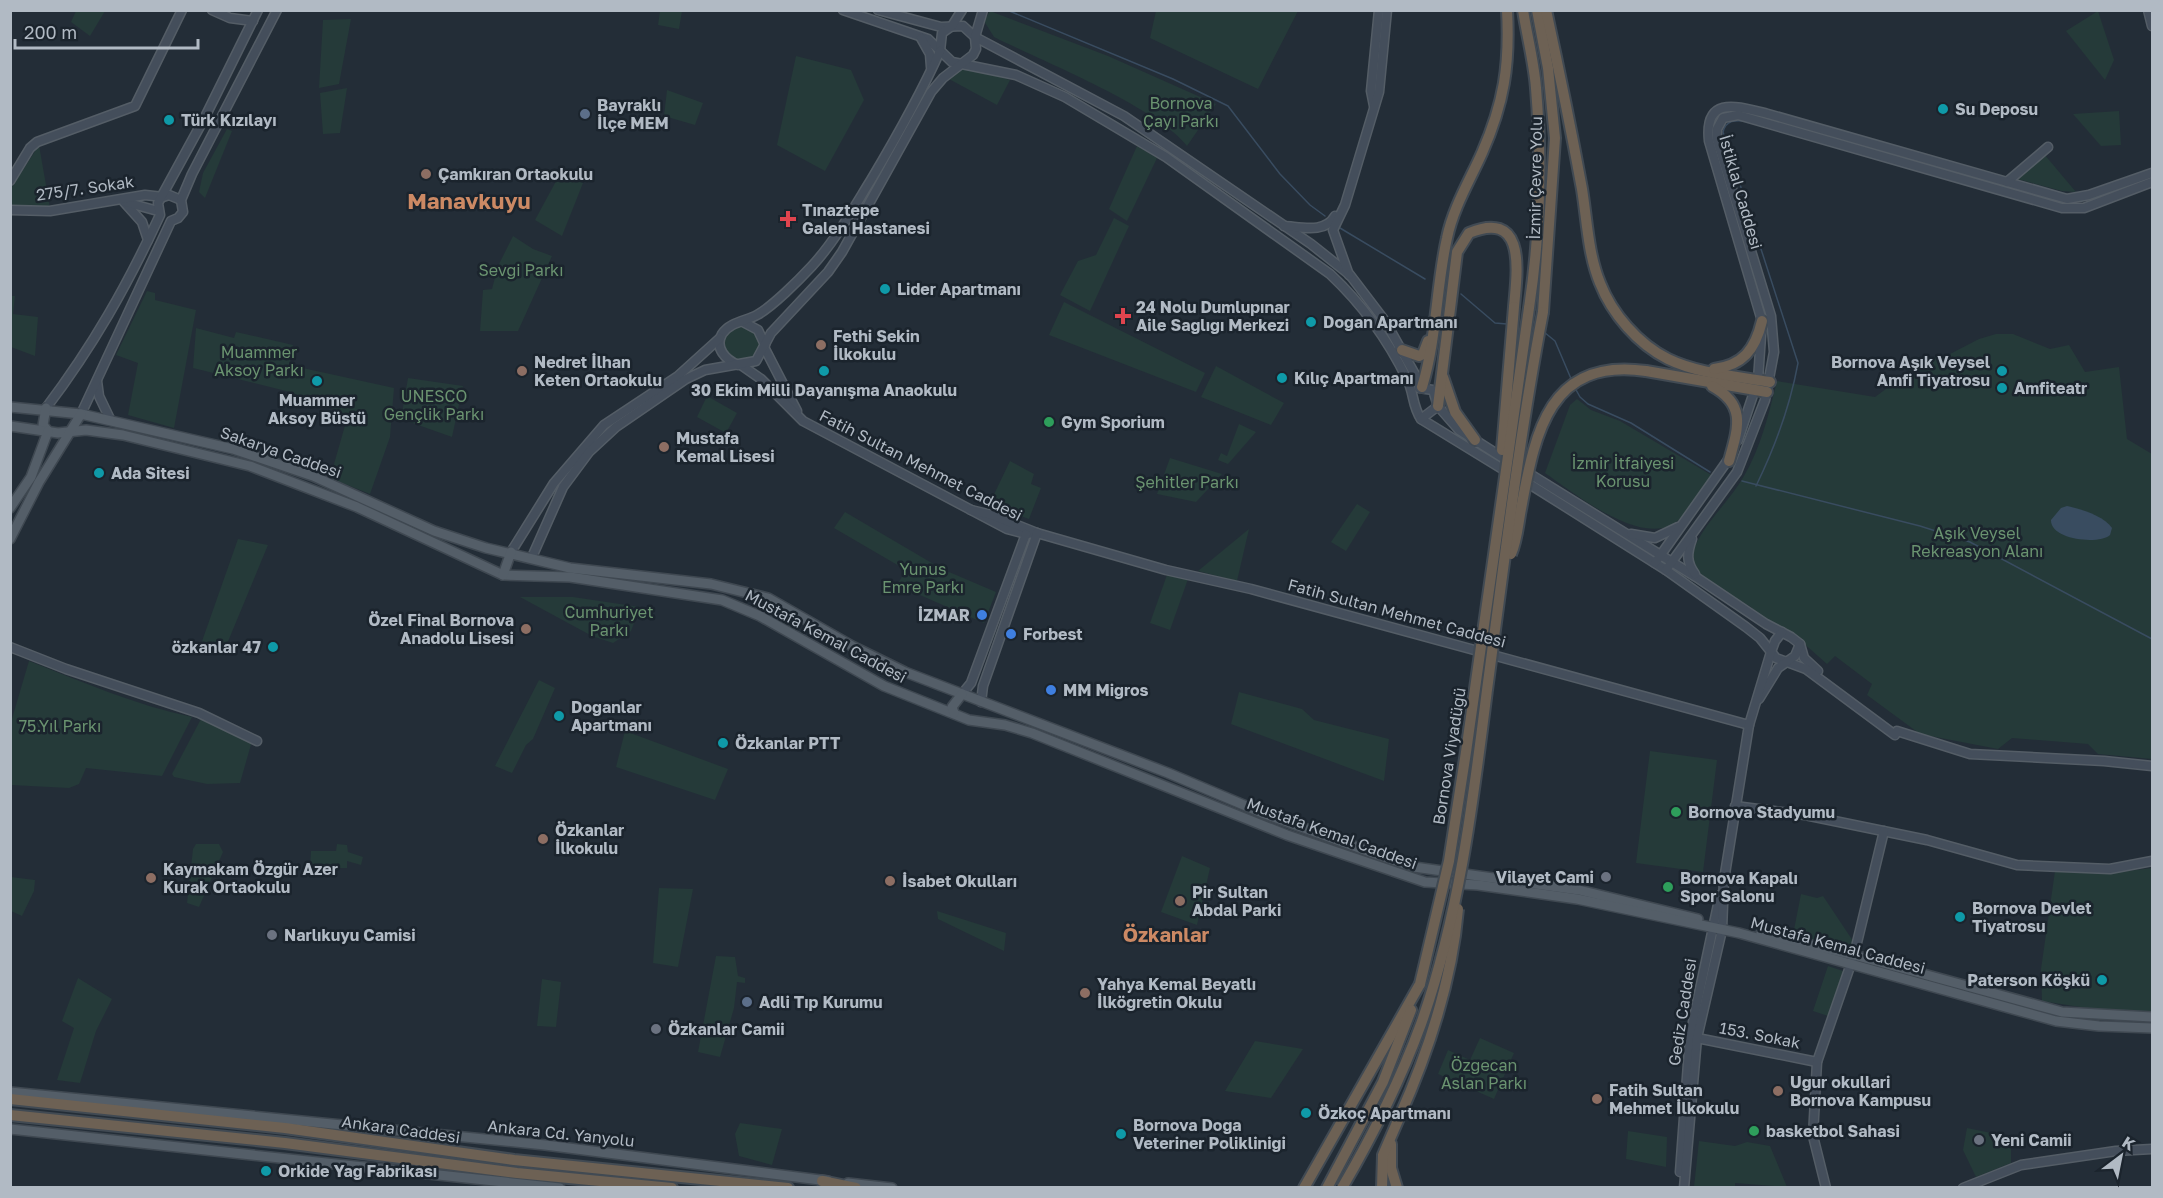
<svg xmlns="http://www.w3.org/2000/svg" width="2163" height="1198" font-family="'Golos Text',sans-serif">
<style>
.green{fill:#253a39}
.water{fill:#394c60}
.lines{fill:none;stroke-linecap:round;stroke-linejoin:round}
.stream{stroke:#394c60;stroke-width:1.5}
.secondary-casing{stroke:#545d66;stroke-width:11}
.primary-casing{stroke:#3f4851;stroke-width:12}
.highway-casing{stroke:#414a53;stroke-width:14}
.secondary{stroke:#444e5b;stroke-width:8}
.primary{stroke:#545e68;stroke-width:9}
.highway{stroke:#6d6154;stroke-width:10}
.highway-bridge-casing{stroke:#414a53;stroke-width:14;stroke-linecap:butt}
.highway-bridge{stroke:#6d6154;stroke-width:10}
.culture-dot{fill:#0f9aa8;stroke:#1b242d;stroke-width:2}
.service-dot{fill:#5c6f8a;stroke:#1b242d;stroke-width:2}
.education-dot{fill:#8d6e63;stroke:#1b242d;stroke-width:2}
.health-dot{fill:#e0444e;stroke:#1b242d;stroke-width:2}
.leisure-dot{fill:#2e9e5b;stroke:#1b242d;stroke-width:2}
.shop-dot{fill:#3f7fe0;stroke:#1b242d;stroke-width:2}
.worship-dot{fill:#6b7280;stroke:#1b242d;stroke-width:2}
.labels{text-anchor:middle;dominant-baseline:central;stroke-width:5;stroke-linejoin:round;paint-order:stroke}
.park-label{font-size:16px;fill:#6a9370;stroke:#1b242d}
.poi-label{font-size:16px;font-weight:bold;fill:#b1bac4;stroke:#1b242d;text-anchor:start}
.street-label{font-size:16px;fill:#b1bac4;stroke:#1b242d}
.quarter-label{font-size:20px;font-weight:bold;fill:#cc8964;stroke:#1b242d}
.district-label{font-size:22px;font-weight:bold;fill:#cc8964;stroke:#1b242d}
</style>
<rect width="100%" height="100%" fill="#232d37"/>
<g class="green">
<polygon points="76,11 105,11 90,36 71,22"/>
<polygon points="660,11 682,11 679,29 658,25"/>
<path d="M990,11l118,45 108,48 -29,42c-30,-39 -145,-85 -193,-109l-10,-16z"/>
<polygon points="1156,11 1156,10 1298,11 1258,89 1150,38"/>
<polygon points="2098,11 2114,60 2105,80 2066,31"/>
<polygon points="351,19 339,84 319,88 323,20"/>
<polygon points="796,56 851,70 864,100 825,171 777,145"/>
<polygon points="971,68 1010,80 997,105 949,79 958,71"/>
<polygon points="347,88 340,133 323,134 320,93"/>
<polygon points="667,90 703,103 695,125 664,116"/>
<polygon points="2119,111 2121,145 2101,146 2073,114"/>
<polygon points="227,129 232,131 205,198 199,192 203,173"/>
<polygon points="39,145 50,208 11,207 10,190"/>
<polygon points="1137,146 1157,158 1127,221 1109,209"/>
<polygon points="2044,154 2076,192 2062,191 2014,178"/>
<polygon points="561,172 583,183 562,236 535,220"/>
<polygon points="1114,218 1129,226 1090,311 1060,295 1078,261 1096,255"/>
<polygon points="513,236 533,249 552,256 518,331 480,331 483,290 492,289 498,266"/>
<polygon points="147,291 155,293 155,300 196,310 174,428 128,415 138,363 116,355"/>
<polygon points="11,296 15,296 13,314 38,317 35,356 11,347"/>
<polygon points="1064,302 1205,373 1196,392 1049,335"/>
<circle cx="741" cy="343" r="18"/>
<polygon points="196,328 234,338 236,332 293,345 289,365 394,388 390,437 370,494 330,478 348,415 290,392 193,368"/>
<path d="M1996,334h17l37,15 19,-4 16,27 34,-5 8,72 25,15v305l-54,-5 -10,-10 -76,-6 -14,11 -78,-15 -53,-39 5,-11 -37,-28 -8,8 -35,-31 -35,-18 -6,-8 -50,-29 -11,-17c8,-34 37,-55 54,-85 17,-29 25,-63 33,-95l98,16 53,-39 22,-4 29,-15z"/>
<polygon points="1216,366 1284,403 1271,425 1201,397"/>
<polygon points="408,378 463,386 452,437 401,419"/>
<polygon points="707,396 737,413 726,433 697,417"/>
<path d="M1577,399l14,11 29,11 93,55c-12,16 -24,40 -42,49 -35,18 -99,-33 -126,-52l25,-68z"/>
<polygon points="1239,424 1256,432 1228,464 1218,460 1221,453 1227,456"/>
<polygon points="1170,458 1222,474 1196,502 1157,494"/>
<polygon points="1010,461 1034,474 1031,484 1041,488 1029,519 1018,515 1009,518 987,509"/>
<polygon points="1357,504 1370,512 1346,551 1331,542"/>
<polygon points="845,512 942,569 996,592 984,623 897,585 906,570 834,528"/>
<polygon points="1249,529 1237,581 1198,571"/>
<polygon points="238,539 268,545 222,656 200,647"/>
<polygon points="1168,572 1188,579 1170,630 1150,623"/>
<polygon points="520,597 573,597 640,607 631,631 613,643 592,636"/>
<path d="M29,661c54,21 106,44 163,56l-30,59 -76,-8 -7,16 -10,4 -58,-3v-63z"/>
<polygon points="539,680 555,688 533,739 526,745 512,773 495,766"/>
<polygon points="1239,692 1302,709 1314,720 1389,739 1384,781 1231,724"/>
<polygon points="202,717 252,741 240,783 207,784 174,777 172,774"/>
<polygon points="625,731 728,769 715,800 616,767"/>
<polygon points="1650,751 1717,760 1703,872 1636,863"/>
<polygon points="196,844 219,844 223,852 199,907 187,903 193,849"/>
<polygon points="337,844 347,845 348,852 363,857 361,865 347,861 347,868 310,868 311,851 336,851"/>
<polygon points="1182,856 1210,868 1197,925 1161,912"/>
<polygon points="2152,868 2152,1016 2131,1015 2042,1001 2041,969 2055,871 2111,873"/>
<polygon points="11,877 35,880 34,891 22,916 11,911"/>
<polygon points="659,888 693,889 678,967 653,963"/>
<polygon points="1801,894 1817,898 1823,896 1855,944 1854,955 1792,940"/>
<polygon points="937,911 1006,933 1004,951 938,919"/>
<polygon points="716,956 735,957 738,976 745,978 745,983 737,982 734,1008 720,1057 698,1052"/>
<polygon points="1828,966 1843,971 1828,1016 1813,1011"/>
<polygon points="78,978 112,999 96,1031 80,1083 57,1080 74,1028 62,1021"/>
<polygon points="542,979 561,982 556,1027 537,1026"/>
<polygon points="1480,1038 1514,1053 1494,1099 1438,1074 1448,1050 1470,1060"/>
<polygon points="1255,1041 1303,1049 1271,1098 1225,1091"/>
<polygon points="740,1123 782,1129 772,1165 739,1156 735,1134"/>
<polygon points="1967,1128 2011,1137 2011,1163 1976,1177 1963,1150"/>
<polygon points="1628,1131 1667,1137 1666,1167 1626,1159"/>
<polygon points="1699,1141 1735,1146 1747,1142 1770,1146 1787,1187 1735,1183 1735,1187 1694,1187"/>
</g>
<path class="water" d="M2067,506c14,3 37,10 45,22l-2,7c-11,10 -60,5 -59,-15l10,-12z"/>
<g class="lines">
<g class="stream">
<polyline points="1007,10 1173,79 1228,106 1280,174 1310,205 1325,216"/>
<path d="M1746,121c-11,-1 -20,-1 -23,11l75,231c-8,44 -22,82 -42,123"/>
<polyline points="1340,228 1425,279"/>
<polyline points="1461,294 1495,323 1507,324"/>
<polyline points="1544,332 1555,341 1572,381"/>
<polyline points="1575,388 1580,397 1588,404 1631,423 1710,472"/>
<polyline points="1742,481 1920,526 1970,542 2152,639"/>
</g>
<defs>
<g id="secondary">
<polyline points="212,10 230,18 253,21"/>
<path d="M843,10l85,29 24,23 64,13 49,22 101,60 164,117c32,30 58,66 77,105 7,13 5,27 14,40l88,54"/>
<polyline points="878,10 941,27 963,26 975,37 1124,116 1311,244 1350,275 1385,321 1422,387"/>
<polyline points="2148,10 2152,26"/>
<polyline points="921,38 930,54 931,67"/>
<polyline points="940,51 942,33 952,26 962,10"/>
<polyline points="1374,106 1371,91 1379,10"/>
<polyline points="10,181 30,148 37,142 135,106 182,10"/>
<polyline points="2007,182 2048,147"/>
<polyline points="124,202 142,222 148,240"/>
<polyline points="125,202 158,211"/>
<polyline points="10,210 50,211 145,195 163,197 169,195 181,200"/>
<path d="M1284,226c17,1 41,8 51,-10"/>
<polyline points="1349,275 1333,230 1345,205 1379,92 1387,10"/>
<polyline points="743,322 758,330 765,345"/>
<polyline points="764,347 797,411"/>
<path d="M738,365c-12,-5 -24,-17 -16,-31 8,-12 24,-13 35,-19 16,-9 42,-35 55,-49 23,-25 41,-57 59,-86 25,-42 49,-84 69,-129"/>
<polyline points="741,365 761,379 803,421 1007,529 1026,534 1036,533"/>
<polyline points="97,381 99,396 110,419"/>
<polyline points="1419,388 1433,390 1438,406 1459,430 1511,463"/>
<path d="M46,408c47,-62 81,-122 114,-193l-2,-12 47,-86 53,-107"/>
<polyline points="81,414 171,221 178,218 183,212 181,200 192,174 277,10"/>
<polyline points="1421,419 1438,406"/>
<path d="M1738,440l20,-60 4,-59 -53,-180c-5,-47 30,-34 59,-27l299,85 22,-4 63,-22"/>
<polyline points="1525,471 1696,577 1766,624 1791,637 1800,644 1804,658 1818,671"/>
<polyline points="1523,480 1666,570 1746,627 1760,638 1776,658 1806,669 1895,735 1897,731 1970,754 2104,761 2152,766"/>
<polyline points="971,510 992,515 1037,533 1166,570 1251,589 1749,725"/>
<polyline points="1631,534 1655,538 1678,527"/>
<path d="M1692,539c-5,14 -6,23 3,35"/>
<polyline points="511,552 554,483 604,425 678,376 720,338"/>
<polyline points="532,557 563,487 589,452 616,427 686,379 705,370 756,361 771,333 828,272 842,252 931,92 943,78 973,55 976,49 975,37 983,10"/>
<polyline points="1655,563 1730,457"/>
<polyline points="1666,570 1737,472 1765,400 1774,352 1771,316 1717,140 1717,129 1723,118 1738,115 2062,208 2084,208 2152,182"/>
<polyline points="10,647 66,669 199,713 257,741"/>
<polyline points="962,694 971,683 1026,534"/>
<polyline points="1759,699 1778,668 1795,656 1800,644"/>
<polyline points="981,702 983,686 1037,533"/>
<polyline points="1735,806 1805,815 1927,840 2017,865 2110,869 2152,861"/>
<polyline points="1697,1038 1817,1062"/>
<polyline points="1680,1172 1690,1036 1720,895"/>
<polyline points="1684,1188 1697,1038 1722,930 1724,880 1749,725 1771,652 1775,641 1782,632"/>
<polyline points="1826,1188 1813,1136 1817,1062 1854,955 1884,831"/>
<polyline points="1963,1188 2021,1165 2116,1151 2152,1149"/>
</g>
<g id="primary">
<polyline points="10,407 81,414 233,449 313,476 434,531 486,548 570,568 711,584 768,598 852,646 905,672 1168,773 1265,814 1373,853 1414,867 1579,890 1698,919"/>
<polyline points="46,408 43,425 48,431"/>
<polyline points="10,426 58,433 86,430 123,435 250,466 357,507 503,575 570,577 722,600 760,616 884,686 969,720 1005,725 1032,733 1287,835 1425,882 1478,885 1577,899 1739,933 2056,1021 2099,1026 2152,1028"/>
<polyline points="10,508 31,477 48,431"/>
<polyline points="10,539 39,482 81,414"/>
<polyline points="503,575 511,552"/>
<polyline points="954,713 952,707 962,694"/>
<polyline points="1761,933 1854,955 2062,1012 2152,1017"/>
<polyline points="10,1092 545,1145 828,1181"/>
<polyline points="10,1129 560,1188"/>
<polyline points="848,1183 892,1188"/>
</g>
<g id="highway">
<path d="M1523,10c4,26 11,52 13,78 6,73 4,148 -7,220"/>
<polyline points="1537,10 1548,68 1555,138 1543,312"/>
<path d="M1546,10c13,60 25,119 36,179 5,31 6,65 18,94 12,31 38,61 68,76 31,15 68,17 102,23"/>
<polyline points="1402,350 1419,356 1423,354 1428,341"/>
<path d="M1714,369c29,-4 41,-19 48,-48"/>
<polyline points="1646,371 1767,392"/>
<polyline points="1443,377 1455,412 1475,440"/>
<path d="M1712,386c35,19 26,42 17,75"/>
<path d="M1422,387c15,-49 14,-100 25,-149 6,-30 23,-58 35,-85 22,-50 28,-88 25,-143"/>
<path d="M1438,406l19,-154 12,-19c58,-24 48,39 45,74"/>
<polyline points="10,1099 285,1128 514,1160 788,1188"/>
<polyline points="10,1115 285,1143 517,1173 672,1188"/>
<polyline points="1391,1144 1391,1168 1397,1188"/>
<polyline points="822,1181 856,1188"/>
<polyline points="1304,1188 1420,984"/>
<polyline points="1327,1188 1383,1082 1411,1010"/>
<polyline points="1382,1188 1383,1155 1399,1118"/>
</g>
</defs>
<use href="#secondary" class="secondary-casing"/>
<use href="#primary" class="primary-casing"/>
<use href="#highway" class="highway-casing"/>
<use href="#secondary" class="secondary"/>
<use href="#primary" class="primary"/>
<use href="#highway" class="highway"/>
<defs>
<g id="highway-bridge">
<polyline points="1502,450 1514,307"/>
<path d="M1511,554c6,-13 7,-30 10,-45 14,-75 27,-152 125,-138"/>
<polyline points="1420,984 1449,861 1466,752 1529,308"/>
<path d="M1399,1118c29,-65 53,-137 59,-209"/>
<path d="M1342,1188c31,-53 58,-107 79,-164 38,-107 52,-222 66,-334 17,-126 32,-253 56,-378"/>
</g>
</defs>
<use href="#highway-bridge" class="highway-bridge-casing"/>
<use href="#highway-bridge" class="highway-bridge"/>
</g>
<g class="culture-dot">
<circle cx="1943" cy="109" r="6"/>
<circle cx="169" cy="120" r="6"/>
<circle cx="885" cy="289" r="6"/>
<circle cx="1311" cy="322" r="6"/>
<circle cx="824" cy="371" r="6"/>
<circle cx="2002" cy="371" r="6"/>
<circle cx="1282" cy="378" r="6"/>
<circle cx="317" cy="381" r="6"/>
<circle cx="2002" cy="388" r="6"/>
<circle cx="99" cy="473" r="6"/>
<circle cx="273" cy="647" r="6"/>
<circle cx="559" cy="716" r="6"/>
<circle cx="723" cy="743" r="6"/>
<circle cx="1960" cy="917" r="6"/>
<circle cx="2102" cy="980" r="6"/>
<circle cx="1306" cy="1113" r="6"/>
<circle cx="1121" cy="1134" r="6"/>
<circle cx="266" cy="1171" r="6"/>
</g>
<g class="service-dot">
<circle cx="585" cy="114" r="6"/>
<circle cx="747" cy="1002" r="6"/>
</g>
<g class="education-dot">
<circle cx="426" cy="174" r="6"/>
<circle cx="821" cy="345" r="6"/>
<circle cx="522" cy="371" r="6"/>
<circle cx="664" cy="447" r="6"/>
<circle cx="526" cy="629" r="6"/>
<circle cx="543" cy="839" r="6"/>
<circle cx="151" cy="878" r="6"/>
<circle cx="890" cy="881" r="6"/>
<circle cx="1180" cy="901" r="6"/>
<circle cx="1085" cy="993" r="6"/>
<circle cx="1778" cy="1091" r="6"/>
<circle cx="1597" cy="1099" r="6"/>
</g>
<g class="health-dot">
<path d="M785 210h6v6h6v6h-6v6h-6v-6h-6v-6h6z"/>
<path d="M1120 307h6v6h6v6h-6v6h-6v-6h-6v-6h6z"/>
</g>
<g class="leisure-dot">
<circle cx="1049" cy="422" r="6"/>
<circle cx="1676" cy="812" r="6"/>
<circle cx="1668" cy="887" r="6"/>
<circle cx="1754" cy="1131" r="6"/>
</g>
<g class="shop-dot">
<circle cx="982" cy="615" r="6"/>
<circle cx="1011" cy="634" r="6"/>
<circle cx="1051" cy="690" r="6"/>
</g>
<g class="worship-dot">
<circle cx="1606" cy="877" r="6"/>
<circle cx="272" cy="935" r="6"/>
<circle cx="656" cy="1029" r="6"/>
<circle cx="1979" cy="1140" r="6"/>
</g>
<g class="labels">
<g class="park-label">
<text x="1181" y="103">Bornova<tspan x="1181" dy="18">Çayı Parkı</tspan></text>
<text x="521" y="270">Sevgi Parkı</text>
<text x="259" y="352">Muammer<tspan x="259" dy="18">Aksoy Parkı</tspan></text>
<text x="434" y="396">UNESCO<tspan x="434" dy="18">Gençlik Parkı</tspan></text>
<text x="1623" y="463">İzmir İtfaiyesi<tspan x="1623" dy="18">Korusu</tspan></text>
<text x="1187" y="482">Şehitler Parkı</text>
<text x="1977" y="533">Aşık Veysel<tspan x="1977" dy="18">Rekreasyon Alanı</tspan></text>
<text x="923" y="569">Yunus<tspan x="923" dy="18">Emre Parkı</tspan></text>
<text x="609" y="612">Cumhuriyet<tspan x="609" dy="18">Parkı</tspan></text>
<text x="60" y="726">75.Yıl Parkı</text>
<text x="1484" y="1065">Özgecan<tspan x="1484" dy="18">Aslan Parkı</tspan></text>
</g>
<g class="poi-label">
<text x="597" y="105">Bayraklı<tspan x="597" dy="18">İlçe MEM</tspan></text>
<text x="1955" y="109">Su Deposu</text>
<text x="181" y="120">Türk Kızılayı</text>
<text x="438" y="174">Çamkıran Ortaokulu</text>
<text x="802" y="210">Tınaztepe<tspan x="802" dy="18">Galen Hastanesi</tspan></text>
<text x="897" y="289">Lider Apartmanı</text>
<text x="1136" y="307">24 Nolu Dumlupınar<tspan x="1136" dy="18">Aile Sağlığı Merkezi</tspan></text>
<text x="1323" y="322">Doğan Apartmanı</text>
<text x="833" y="336">Fethi Sekin<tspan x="833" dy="18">İlkokulu</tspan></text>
<text x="534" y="362">Nedret İlhan<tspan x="534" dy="18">Keten Ortaokulu</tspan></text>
<text x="1990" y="362" text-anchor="end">Bornova Aşık Veysel<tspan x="1990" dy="18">Amfi Tiyatrosu</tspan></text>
<text x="1294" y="378">Kılıç Apartmanı</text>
<text x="2014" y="388">Amfiteatr</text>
<text x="824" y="390" text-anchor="middle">30 Ekim Milli Dayanışma Anaokulu</text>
<text x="317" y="400" text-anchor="middle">Muammer<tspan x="317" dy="18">Aksoy Büstü</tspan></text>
<text x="1061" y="422">Gym Sporium</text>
<text x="676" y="438">Mustafa<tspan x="676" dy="18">Kemal Lisesi</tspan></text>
<text x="111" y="473">Ada Sitesi</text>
<text x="970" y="615" text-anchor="end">İZMAR</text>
<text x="514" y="620" text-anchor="end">Özel Final Bornova<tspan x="514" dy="18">Anadolu Lisesi</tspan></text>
<text x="1023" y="634">Forbest</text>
<text x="261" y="647" text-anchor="end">özkanlar 47</text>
<text x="1063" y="690">MM Migros</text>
<text x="571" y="707">Doğanlar<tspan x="571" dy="18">Apartmanı</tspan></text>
<text x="735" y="743">Özkanlar PTT</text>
<text x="1688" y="812">Bornova Stadyumu</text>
<text x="555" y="830">Özkanlar<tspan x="555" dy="18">İlkokulu</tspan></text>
<text x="163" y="869">Kaymakam Özgür Azer<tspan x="163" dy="18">Kurak Ortaokulu</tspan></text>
<text x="1594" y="877" text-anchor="end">Vilayet Cami</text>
<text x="1680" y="878">Bornova Kapalı<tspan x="1680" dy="18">Spor Salonu</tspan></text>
<text x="902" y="881">İsabet Okulları</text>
<text x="1192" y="892">Pir Sultan<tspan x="1192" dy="18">Abdal Parki</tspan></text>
<text x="1972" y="908">Bornova Devlet<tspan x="1972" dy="18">Tiyatrosu</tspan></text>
<text x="284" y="935">Narlıkuyu Camisi</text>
<text x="2090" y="980" text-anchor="end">Paterson Köşkü</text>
<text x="1097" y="984">Yahya Kemal Beyatlı<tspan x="1097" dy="18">İlköğretin Okulu</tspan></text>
<text x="759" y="1002">Adli Tıp Kurumu</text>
<text x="668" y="1029">Özkanlar Camii</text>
<text x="1790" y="1082">Ugur okullari<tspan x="1790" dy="18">Bornova Kampusu</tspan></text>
<text x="1609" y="1090">Fatih Sultan<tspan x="1609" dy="18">Mehmet İlkokulu</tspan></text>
<text x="1318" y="1113">Özkoç Apartmanı</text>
<text x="1133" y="1125">Bornova Doğa<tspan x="1133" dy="18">Veteriner Polikliniği</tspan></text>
<text x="1766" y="1131">basketbol Sahasi</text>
<text x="1991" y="1140">Yeni Camii</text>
<text x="278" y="1171">Orkide Yağ Fabrikası</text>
</g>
<g class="street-label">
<text transform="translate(1535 178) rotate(-89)">İzmir Çevre Yolu</text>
<text transform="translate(85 188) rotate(-8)">275/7. Sokak</text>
<text transform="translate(1741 192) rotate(74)">İstiklal Caddesi</text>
<text transform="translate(281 452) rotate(19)">Sakarya Caddesi</text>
<text transform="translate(921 465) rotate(27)">Fatih Sultan Mehmet Caddesi</text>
<text transform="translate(1397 613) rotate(15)">Fatih Sultan Mehmet Caddesi</text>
<text transform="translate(826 636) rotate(28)">Mustafa Kemal Caddesi</text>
<text transform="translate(1449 756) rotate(-81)">Bornova Viyadüğü</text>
<text transform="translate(1332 833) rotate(20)">Mustafa Kemal Caddesi</text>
<text transform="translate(1838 945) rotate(15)">Mustafa Kemal Caddesi</text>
<text transform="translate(1682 1012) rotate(-81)">Gediz Caddesi</text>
<text transform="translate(1760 1035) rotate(11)">153. Sokak</text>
<text transform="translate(401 1129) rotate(8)">Ankara Caddesi</text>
<text transform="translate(561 1133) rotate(6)">Ankara Cd. Yanyolu</text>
</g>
<g class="quarter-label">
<text x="1166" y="934">Özkanlar</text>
</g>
<g class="district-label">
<text x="469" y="200">Manavkuyu</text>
</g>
</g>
<rect width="2163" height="1198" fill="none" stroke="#b1bac4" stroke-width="24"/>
<g transform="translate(2121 1156) rotate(32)" stroke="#1b242d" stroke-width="4.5" paint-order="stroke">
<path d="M0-4.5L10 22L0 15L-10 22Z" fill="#b1bac4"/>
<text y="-9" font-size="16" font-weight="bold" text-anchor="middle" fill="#b1bac4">K</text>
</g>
<path d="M15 39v9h183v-9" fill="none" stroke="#b1bac4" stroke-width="3"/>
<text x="24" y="39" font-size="18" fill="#b1bac4" stroke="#1b242d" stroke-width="4.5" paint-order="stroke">200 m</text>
</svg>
